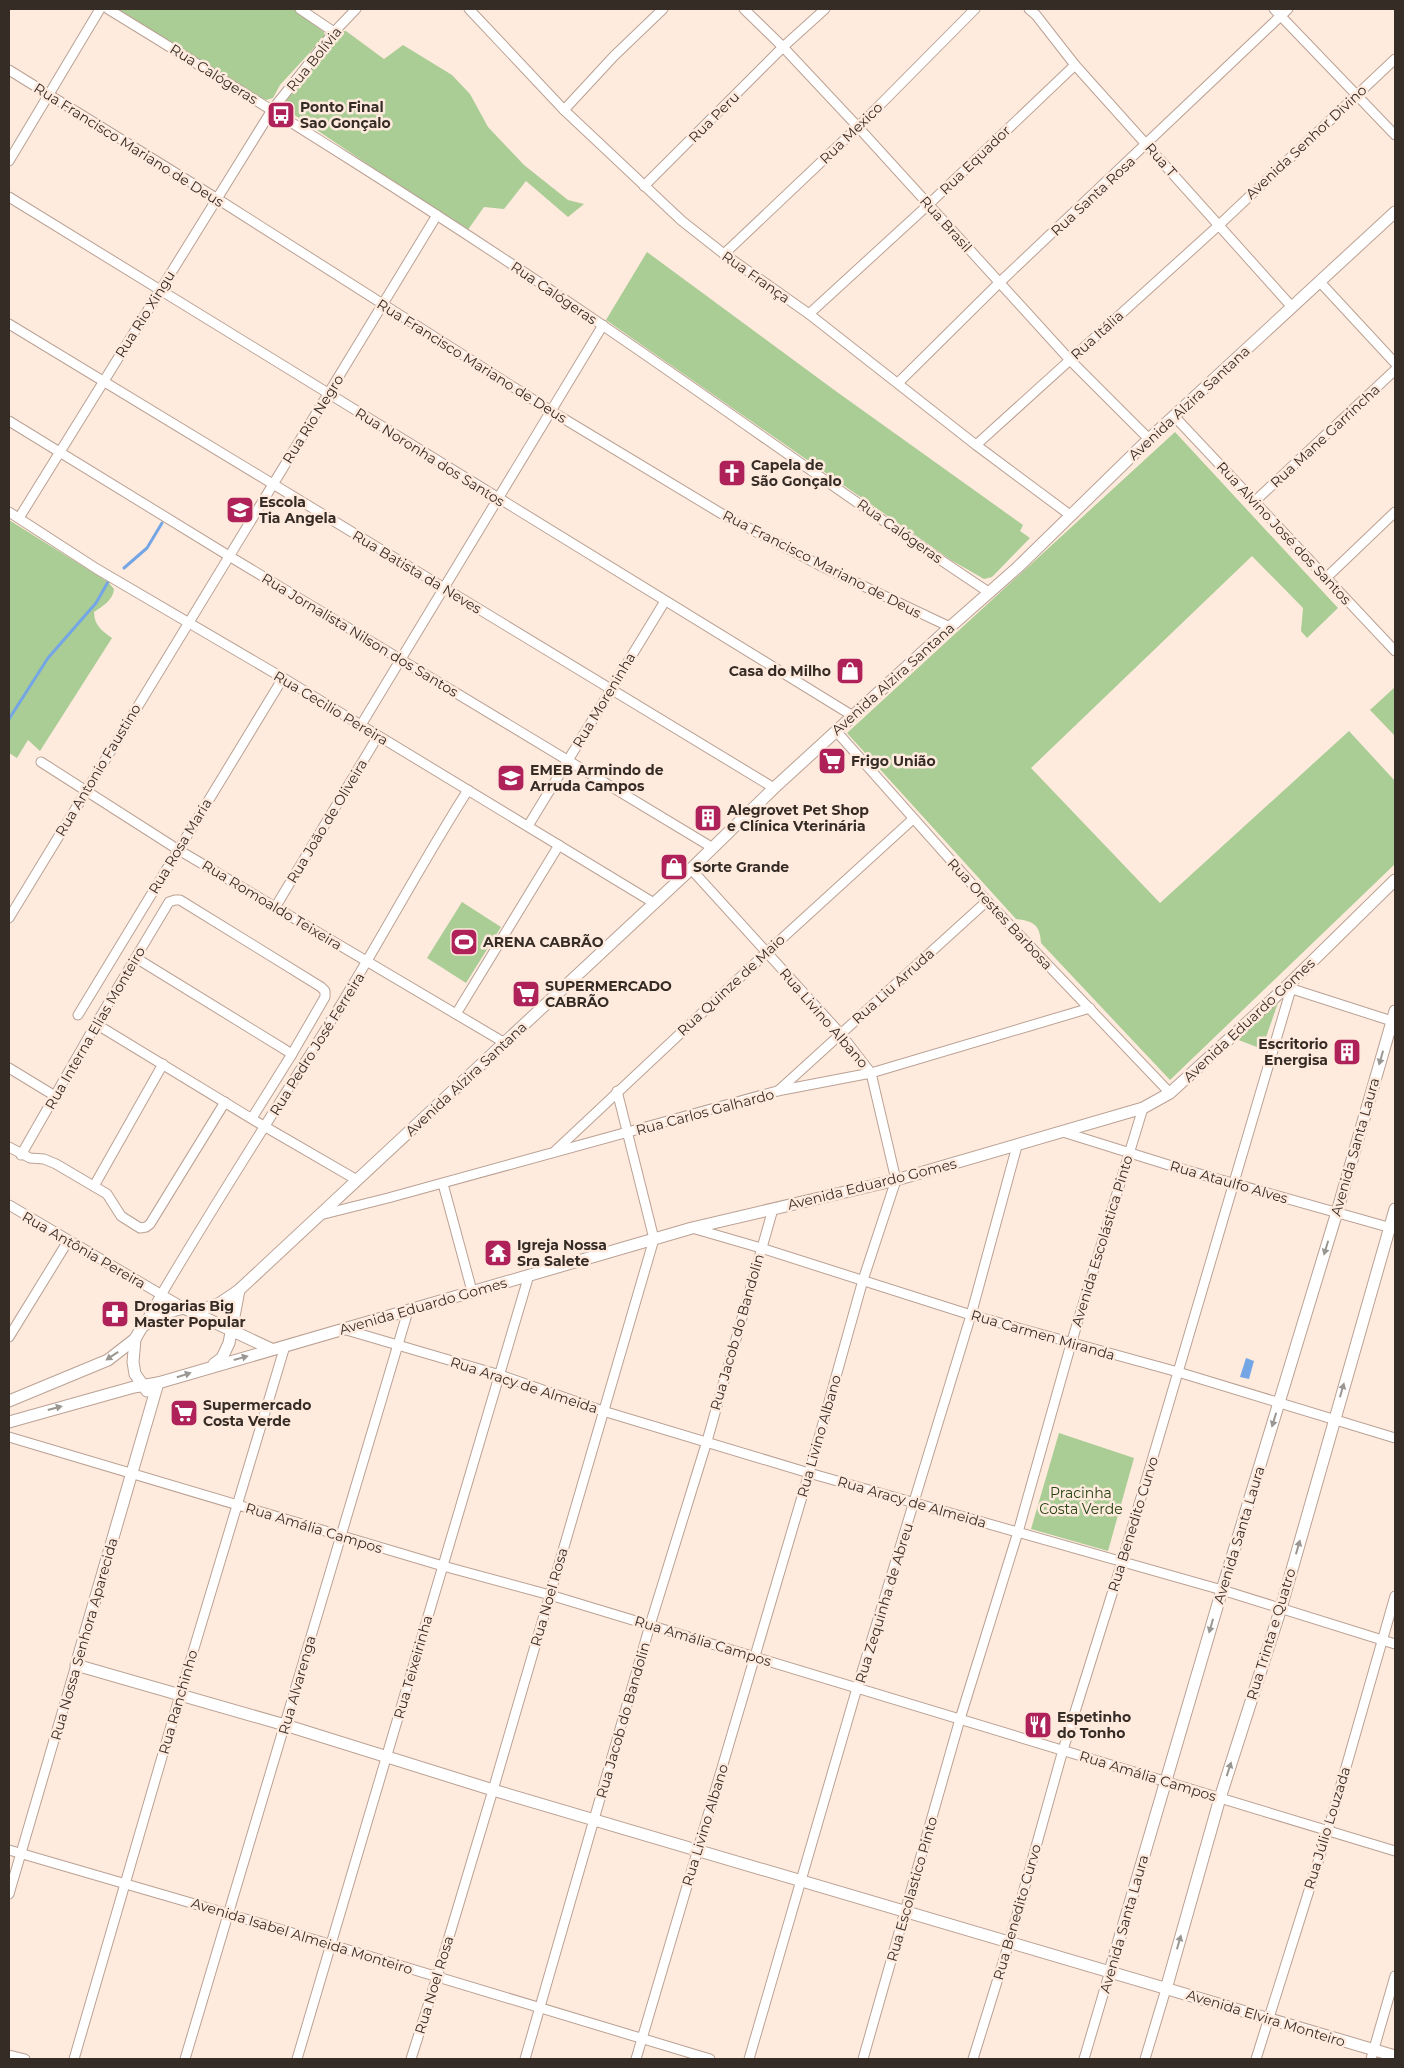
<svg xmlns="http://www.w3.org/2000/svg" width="1404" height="2068" font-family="Montserrat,sans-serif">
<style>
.green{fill:#a9cd95}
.water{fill:#74a6e6}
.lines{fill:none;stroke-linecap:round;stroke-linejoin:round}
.stream{stroke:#74a6e6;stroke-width:3}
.street-casing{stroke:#baa294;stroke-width:11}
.secondary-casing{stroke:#baa294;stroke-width:13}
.street{stroke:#fff;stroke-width:9}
.secondary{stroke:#fff;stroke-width:11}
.oneway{fill:#9a9692}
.labels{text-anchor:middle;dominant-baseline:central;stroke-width:5;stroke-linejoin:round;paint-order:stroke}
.street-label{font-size:14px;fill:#362c26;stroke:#ffeade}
.poi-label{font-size:14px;font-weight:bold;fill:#362c26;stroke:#ffeade;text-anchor:start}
.park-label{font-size:14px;fill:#264210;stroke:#ffeade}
</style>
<rect width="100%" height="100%" fill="#ffeade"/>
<g class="green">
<polygon points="117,9 293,9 320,29 324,32 325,36 280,85 273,98 266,100 253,95"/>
<polygon points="341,31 346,31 384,59 403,45 452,75 470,94 488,127 524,165 568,200 584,204 568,217 526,181 504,209 484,207 467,231 287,110 283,100"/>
<polygon points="647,252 837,392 1023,525 1020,531 1030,538 992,577 984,579 951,560 606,320"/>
<path d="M1175,432l163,176 -31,30 -6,-7 2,-23 -51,-52 -221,212 129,135 189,-172 46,50v83l-225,216 -129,-137c-1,-19 -8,-22 -25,-24l-169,-186z"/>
<path d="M9,520l99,62 6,7c-1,11 -11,17 -20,23 0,13 8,19 18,26l-72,113 -12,-11 -11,18 -8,-5z"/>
<polygon points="1395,687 1395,736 1370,710"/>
<polygon points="462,902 501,927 466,983 427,958"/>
<polygon points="1280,997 1262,1049 1236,1039"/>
<polygon points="1059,1433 1134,1458 1108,1551 1031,1529"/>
</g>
<polygon class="water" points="1246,1358 1254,1361 1249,1379 1240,1377"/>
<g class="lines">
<g class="stream">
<polyline points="124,568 147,548 162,523"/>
<polyline points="9,719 48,658 96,603 108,582"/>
</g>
<defs>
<g id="street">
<path d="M108,9c168,103 335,207 497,318 129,88 255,180 385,266"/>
<polyline points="300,9 334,32"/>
<polyline points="469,9 564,110 682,221 724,254 809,314 976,445 1070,515"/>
<polyline points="744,9 783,47 858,127 1070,360 1149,439"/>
<polyline points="1029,9 1036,15 1075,65 1292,307"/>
<polyline points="1274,9 1395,135"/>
<polyline points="9,70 216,198 551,411 722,514 821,566 950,627"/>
<polyline points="564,110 614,56 663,9"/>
<polyline points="9,161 100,9"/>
<polyline points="644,186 783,47 825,9"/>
<polyline points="9,197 853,716"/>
<polyline points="724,254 858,127 975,9"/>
<polyline points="1320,282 1395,363"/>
<polyline points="809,314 928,205 1075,65"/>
<polyline points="9,324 774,788"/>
<polyline points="898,383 999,283 1288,9"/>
<polyline points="1174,416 1395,651"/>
<polyline points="9,421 229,556 713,848"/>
<polyline points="976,445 1218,226 1395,59"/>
<polyline points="1255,501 1395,370"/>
<polyline points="9,512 97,569 283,678 654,903"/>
<polyline points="19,518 272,110 334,32 356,9"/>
<polyline points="1326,578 1395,512"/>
<polyline points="361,725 603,325"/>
<polyline points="836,731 987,901 1170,1093"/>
<polyline points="41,762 177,849 505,1043"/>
<polyline points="528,826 665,601"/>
<polyline points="276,906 378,736"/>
<polyline points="9,918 437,215"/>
<polyline points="136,958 292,1054"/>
<polyline points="1286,987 1395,1022"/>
<polyline points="456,1014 559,845"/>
<polyline points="78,1015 283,678"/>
<polyline points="96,1024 257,1122 357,1180"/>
<polyline points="9,1068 55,1096"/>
<polyline points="778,1091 987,901"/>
<polyline points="1063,1132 1175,1167 1395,1229"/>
<polyline points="9,1147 30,1158 44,1159 56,1164 107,1194 121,1216 132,1223 140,1228 146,1227 150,1224 225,1102"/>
<polyline points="554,1152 766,953 913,819"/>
<polyline points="21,1155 96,1024 169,902 175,900 180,900 321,987 325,991 325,997 292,1054 252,1118"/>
<polyline points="443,1184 472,1291"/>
<polyline points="94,1186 163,1064"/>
<polyline points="9,1205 184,1308"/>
<polyline points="320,1215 388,1198 777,1091 871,1073 1090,1008"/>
<polyline points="692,1228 761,1248 971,1315 1178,1372 1395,1438"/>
<path d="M143,1326c61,-107 129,-210 194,-315 45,-73 85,-149 131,-221"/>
<polyline points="343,1329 500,1375 603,1411 809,1473 1222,1590 1395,1644"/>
<polyline points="9,1337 68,1241"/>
<polyline points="9,1437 443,1566 550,1595 1395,1851"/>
<polyline points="9,1850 229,1914 710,2059"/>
<polyline points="9,1894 76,1665"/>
<polyline points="9,2055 25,2059"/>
<polyline points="74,2059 180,1695 285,1346"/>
<polyline points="185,2059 408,1311"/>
<polyline points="297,2059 529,1275"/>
<polyline points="411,2059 437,1977 493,1790 654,1239 617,1091"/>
<polyline points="525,2059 650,1625 707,1441 773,1209"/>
<polyline points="636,2059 809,1473 863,1280 896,1180 871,1073 840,1033 691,869"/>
<polyline points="749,2059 857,1688 971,1315 1017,1146"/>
<polyline points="863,2059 960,1719 1018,1532 1071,1344 1143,1108"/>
<polyline points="973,2059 1009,1943 1063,1750 1122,1562 1291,989"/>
<polyline points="1084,2059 1110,1971"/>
<polyline points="1145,2059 1166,1989"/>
<polyline points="1256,2059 1328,1830 1395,1596"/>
<polyline points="1371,2059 1395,1976"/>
</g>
<g id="secondary">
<polyline points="196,1312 220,1303 239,1290 691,869 774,788 950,627 1018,567 1149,439 1395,212"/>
<polyline points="135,1339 133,1362 135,1374 147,1391"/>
<polyline points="214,1364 222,1358 229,1343 239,1290"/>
<polyline points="158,1383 76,1665 285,1725 493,1790 1395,2056"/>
<polyline points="9,1401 108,1360 135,1339 142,1327 161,1314 184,1308 271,1349"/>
<polyline points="9,1422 134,1387 158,1383 692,1228 896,1180 1143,1108 1170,1093 1286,987 1395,880"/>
<polyline points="1110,1971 1222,1590 1337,1212 1395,1011"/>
<polyline points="1166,1989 1220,1798 1281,1608 1395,1209"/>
</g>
</defs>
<use href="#street" class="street-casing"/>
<use href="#secondary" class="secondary-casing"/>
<use href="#street" class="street"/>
<use href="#secondary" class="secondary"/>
</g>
<defs><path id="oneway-solid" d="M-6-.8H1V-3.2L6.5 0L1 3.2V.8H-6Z" transform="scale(1.25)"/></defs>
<g class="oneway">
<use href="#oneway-solid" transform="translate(1381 1058) rotate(106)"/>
<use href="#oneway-solid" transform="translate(1326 1248) rotate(107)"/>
<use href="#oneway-solid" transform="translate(112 1356) rotate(146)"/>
<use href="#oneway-solid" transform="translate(241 1358) rotate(-16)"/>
<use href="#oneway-solid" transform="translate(184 1375) rotate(-17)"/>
<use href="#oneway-solid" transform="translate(1342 1390) rotate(-74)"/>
<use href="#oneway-solid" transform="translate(55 1408) rotate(-15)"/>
<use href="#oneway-solid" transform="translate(1274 1420) rotate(107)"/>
<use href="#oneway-solid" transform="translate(1298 1547) rotate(-74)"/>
<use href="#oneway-solid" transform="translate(1211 1626) rotate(106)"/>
<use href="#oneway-solid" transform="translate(1229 1769) rotate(-72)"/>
<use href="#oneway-solid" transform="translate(1179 1942) rotate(-74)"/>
</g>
<defs>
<symbol id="bus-square" viewBox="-11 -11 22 22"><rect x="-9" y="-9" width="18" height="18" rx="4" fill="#af2159" stroke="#ffeade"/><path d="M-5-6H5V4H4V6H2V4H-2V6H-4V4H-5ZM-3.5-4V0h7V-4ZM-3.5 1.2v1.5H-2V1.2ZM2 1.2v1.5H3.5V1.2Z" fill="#fff"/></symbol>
<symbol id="church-square" viewBox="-11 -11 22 22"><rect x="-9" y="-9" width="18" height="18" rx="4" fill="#af2159" stroke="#ffeade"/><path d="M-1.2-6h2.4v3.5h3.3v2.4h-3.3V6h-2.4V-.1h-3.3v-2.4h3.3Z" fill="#fff"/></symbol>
<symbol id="school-square" viewBox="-11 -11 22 22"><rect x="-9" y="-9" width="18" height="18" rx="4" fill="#af2159" stroke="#ffeade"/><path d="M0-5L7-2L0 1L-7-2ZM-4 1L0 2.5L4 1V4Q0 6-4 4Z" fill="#fff"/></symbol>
<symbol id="shop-square" viewBox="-11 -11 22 22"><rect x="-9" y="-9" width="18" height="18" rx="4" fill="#af2159" stroke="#ffeade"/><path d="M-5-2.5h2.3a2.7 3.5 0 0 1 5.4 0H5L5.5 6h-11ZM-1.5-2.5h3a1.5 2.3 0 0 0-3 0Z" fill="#fff"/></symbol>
<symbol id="supermarket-square" viewBox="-11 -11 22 22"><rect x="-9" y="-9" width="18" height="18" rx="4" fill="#af2159" stroke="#ffeade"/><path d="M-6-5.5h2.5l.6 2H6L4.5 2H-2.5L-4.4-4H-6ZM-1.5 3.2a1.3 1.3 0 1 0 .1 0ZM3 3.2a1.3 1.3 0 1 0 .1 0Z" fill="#fff"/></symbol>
<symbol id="building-square" viewBox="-11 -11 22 22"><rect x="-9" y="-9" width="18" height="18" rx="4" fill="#af2159" stroke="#ffeade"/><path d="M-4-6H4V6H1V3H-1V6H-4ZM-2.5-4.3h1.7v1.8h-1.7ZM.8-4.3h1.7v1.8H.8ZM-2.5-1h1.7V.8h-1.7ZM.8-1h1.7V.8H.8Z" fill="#fff"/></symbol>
<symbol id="stadium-square" viewBox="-11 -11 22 22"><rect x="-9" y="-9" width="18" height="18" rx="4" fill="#af2159" stroke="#ffeade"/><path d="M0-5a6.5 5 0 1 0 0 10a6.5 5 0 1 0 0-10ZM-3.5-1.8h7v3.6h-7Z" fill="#fff"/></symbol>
<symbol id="temple-square" viewBox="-11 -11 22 22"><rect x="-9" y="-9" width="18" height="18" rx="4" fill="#af2159" stroke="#ffeade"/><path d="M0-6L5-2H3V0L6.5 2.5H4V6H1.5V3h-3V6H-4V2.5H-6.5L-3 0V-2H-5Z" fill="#fff"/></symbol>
<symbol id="pharmacy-square" viewBox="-11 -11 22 22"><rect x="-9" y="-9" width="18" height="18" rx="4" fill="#af2159" stroke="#ffeade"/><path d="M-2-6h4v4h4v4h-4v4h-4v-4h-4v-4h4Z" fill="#fff"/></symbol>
<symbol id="restaurant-square" viewBox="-11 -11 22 22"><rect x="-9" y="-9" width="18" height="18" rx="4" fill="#af2159" stroke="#ffeade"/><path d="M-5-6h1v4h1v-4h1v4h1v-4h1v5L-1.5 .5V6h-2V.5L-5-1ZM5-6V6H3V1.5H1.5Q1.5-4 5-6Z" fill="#fff"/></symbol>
</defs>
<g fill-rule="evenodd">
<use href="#bus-square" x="265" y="99" width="32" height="32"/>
<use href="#church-square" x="716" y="457" width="32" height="32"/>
<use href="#school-square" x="224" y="494" width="32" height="32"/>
<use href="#shop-square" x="834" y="655" width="32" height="32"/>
<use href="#supermarket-square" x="816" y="745" width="32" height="32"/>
<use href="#school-square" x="495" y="762" width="32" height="32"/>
<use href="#building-square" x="692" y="802" width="32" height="32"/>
<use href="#shop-square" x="658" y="851" width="32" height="32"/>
<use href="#stadium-square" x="448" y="926" width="32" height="32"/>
<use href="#supermarket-square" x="510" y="978" width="32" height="32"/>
<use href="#building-square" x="1331" y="1036" width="32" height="32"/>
<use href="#temple-square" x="482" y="1237" width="32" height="32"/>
<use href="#pharmacy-square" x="99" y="1298" width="32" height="32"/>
<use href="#supermarket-square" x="168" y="1397" width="32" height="32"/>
<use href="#restaurant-square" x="1022" y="1709" width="32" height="32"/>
</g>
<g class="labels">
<g class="street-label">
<text transform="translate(314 59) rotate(-51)">Rua Bolívia</text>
<text transform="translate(214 74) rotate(32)">Rua Calógeras</text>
<text transform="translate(714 117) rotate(-45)">Rua Peru</text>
<text transform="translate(851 133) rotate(-44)">Rua Mexico</text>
<text transform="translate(1306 142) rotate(-43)">Avenida Senhor Divino</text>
<text transform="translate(129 145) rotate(32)">Rua Francisco Mariano de Deus</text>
<text transform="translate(975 160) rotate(-44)">Rua Equador</text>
<text transform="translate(1161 160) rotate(49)">Rua T</text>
<text transform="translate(1093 196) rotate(-43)">Rua Santa Rosa</text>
<text transform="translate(946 224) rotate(48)">Rua Brasil</text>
<text transform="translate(756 277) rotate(35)">Rua França</text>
<text transform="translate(554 293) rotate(34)">Rua Calógeras</text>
<text transform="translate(145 314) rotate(-58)">Rua Rio Xingu</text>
<text transform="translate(1097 335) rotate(-42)">Rua Itália</text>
<text transform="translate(472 361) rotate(32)">Rua Francisco Mariano de Deus</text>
<text transform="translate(1189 403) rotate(-43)">Avenida Alzira Santana</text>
<text transform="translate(313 419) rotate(-58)">Rua Rio Negro</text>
<text transform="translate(1325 436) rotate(-43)">Rua Mane Garrincha</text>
<text transform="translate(430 457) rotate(32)">Rua Noronha dos Santos</text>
<text transform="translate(900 531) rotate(35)">Rua Calógeras</text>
<text transform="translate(1284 533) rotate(47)">Rua Alvino José dos Santos</text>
<text transform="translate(822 564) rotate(27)">Rua Francisco Mariano de Deus</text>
<text transform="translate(417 572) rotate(31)">Rua Batista da Neves</text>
<text transform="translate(360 635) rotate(31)">Rua Jornalista Nilson dos Santos</text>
<text transform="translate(893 679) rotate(-42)">Avenida Alzira Santana</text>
<text transform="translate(604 700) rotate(-59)">Rua Moreninha</text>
<text transform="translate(331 708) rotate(31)">Rua Cecilio Pereira</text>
<text transform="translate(98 770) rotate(-59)">Rua Antonio Faustino</text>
<text transform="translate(327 821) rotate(-59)">Rua João de Oliveira</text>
<text transform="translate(180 846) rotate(-59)">Rua Rosa Maria</text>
<text transform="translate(272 905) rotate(31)">Rua Romoaldo Teixeira</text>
<text transform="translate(1000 914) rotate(47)">Rua Orestes Barbosa</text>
<text transform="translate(731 985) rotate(-43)">Rua Quinze de Maio</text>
<text transform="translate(893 986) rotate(-42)">Rua Liu Arruda</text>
<text transform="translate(824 1018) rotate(49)">Rua Livino Albano</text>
<text transform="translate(1249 1020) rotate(-43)">Avenida Eduardo Gomes</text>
<text transform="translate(95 1028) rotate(-60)">Rua Interna Elias Monteiro</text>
<text transform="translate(317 1044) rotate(-58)">Rua Pedro José Ferreira</text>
<text transform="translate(466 1079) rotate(-43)">Avenida Alzira Santana</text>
<text transform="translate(705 1112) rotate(-15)">Rua Carlos Galhardo</text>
<text transform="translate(1355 1147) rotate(-74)">Avenida Santa Laura</text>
<text transform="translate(1229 1182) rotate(16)">Rua Ataulfo Alves</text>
<text transform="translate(872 1184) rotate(-14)">Avenida Eduardo Gomes</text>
<text transform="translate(1102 1241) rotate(-73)">Avenida Escolástica Pinto</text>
<text transform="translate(84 1250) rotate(30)">Rua Antônia Pereira</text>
<text transform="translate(423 1306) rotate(-16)">Avenida Eduardo Gomes</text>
<text transform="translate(737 1332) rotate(-74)">Rua Jacob do Bandolin</text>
<text transform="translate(1043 1335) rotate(16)">Rua Carmen Miranda</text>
<text transform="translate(524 1385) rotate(18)">Rua Aracy de Almeida</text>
<text transform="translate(819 1436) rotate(-74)">Rua Livino Albano</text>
<text transform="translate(912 1502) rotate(16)">Rua Aracy de Almeida</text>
<text transform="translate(1133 1524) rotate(-73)">Rua Benedito Curvo</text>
<text transform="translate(314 1528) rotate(17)">Rua Amália Campos</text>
<text transform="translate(1239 1535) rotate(-73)">Avenida Santa Laura</text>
<text transform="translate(549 1597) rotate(-74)">Rua Noel Rosa</text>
<text transform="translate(884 1603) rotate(-73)">Rua Zequinha de Abreu</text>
<text transform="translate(1271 1634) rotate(-73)">Rua Trinta e Quatro</text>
<text transform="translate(84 1639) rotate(-74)">Rua Nossa Senhora Aparecida</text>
<text transform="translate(703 1641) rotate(17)">Rua Amália Campos</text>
<text transform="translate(413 1667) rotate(-74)">Rua Teixeirinha</text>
<text transform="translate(297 1685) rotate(-74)">Rua Alvarenga</text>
<text transform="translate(178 1702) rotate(-74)">Rua Ranchinho</text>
<text transform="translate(623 1720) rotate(-74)">Rua Jacob do Bandolin</text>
<text transform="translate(1148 1776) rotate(17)">Rua Amália Campos</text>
<text transform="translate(705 1825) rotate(-73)">Rua Livino Albano</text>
<text transform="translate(1327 1828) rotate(-73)">Rua Júlio Louzada</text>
<text transform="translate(912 1889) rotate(-74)">Rua Escolastico Pinto</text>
<text transform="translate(1017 1912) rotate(-74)">Rua Benedito Curvo</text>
<text transform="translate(1124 1924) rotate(-74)">Avenida Santa Laura</text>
<text transform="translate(302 1936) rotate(17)">Avenida Isabel Almeida Monteiro</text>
<text transform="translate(434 1985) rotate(-73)">Rua Noel Rosa</text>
<text transform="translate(1266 2018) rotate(17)">Avenida Elvira Monteiro</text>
</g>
<g class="poi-label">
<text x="300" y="107">Ponto Final<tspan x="300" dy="16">Sao Gonçalo</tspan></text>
<text x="751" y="465">Capela de<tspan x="751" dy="16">São Gonçalo</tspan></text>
<text x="259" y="502">Escola<tspan x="259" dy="16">Tia Angela</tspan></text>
<text x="831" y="671" text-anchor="end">Casa do Milho</text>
<text x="851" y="761">Frigo União</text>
<text x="530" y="770">EMEB Armindo de<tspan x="530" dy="16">Arruda Campos</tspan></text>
<text x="727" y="810">Alegrovet Pet Shop<tspan x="727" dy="16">e Clínica Vterinária</tspan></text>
<text x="693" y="867">Sorte Grande</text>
<text x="483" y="942">ARENA CABRÃO</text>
<text x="545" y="986">SUPERMERCADO<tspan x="545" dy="16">CABRÃO</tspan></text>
<text x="1328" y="1044" text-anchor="end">Escritorio<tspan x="1328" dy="16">Energisa</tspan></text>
<text x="517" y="1245">Igreja Nossa<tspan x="517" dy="16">Sra Salete</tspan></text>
<text x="134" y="1306">Drogarias Big<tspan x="134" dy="16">Master Popular</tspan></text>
<text x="203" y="1405">Supermercado<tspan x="203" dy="16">Costa Verde</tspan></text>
<text x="1057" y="1717">Espetinho<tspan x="1057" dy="16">do Tonho</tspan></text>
</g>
<g class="park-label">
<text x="1081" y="1493">Pracinha<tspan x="1081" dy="16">Costa Verde</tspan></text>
</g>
</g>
<rect width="1404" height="2068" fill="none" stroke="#362c26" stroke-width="20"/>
</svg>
